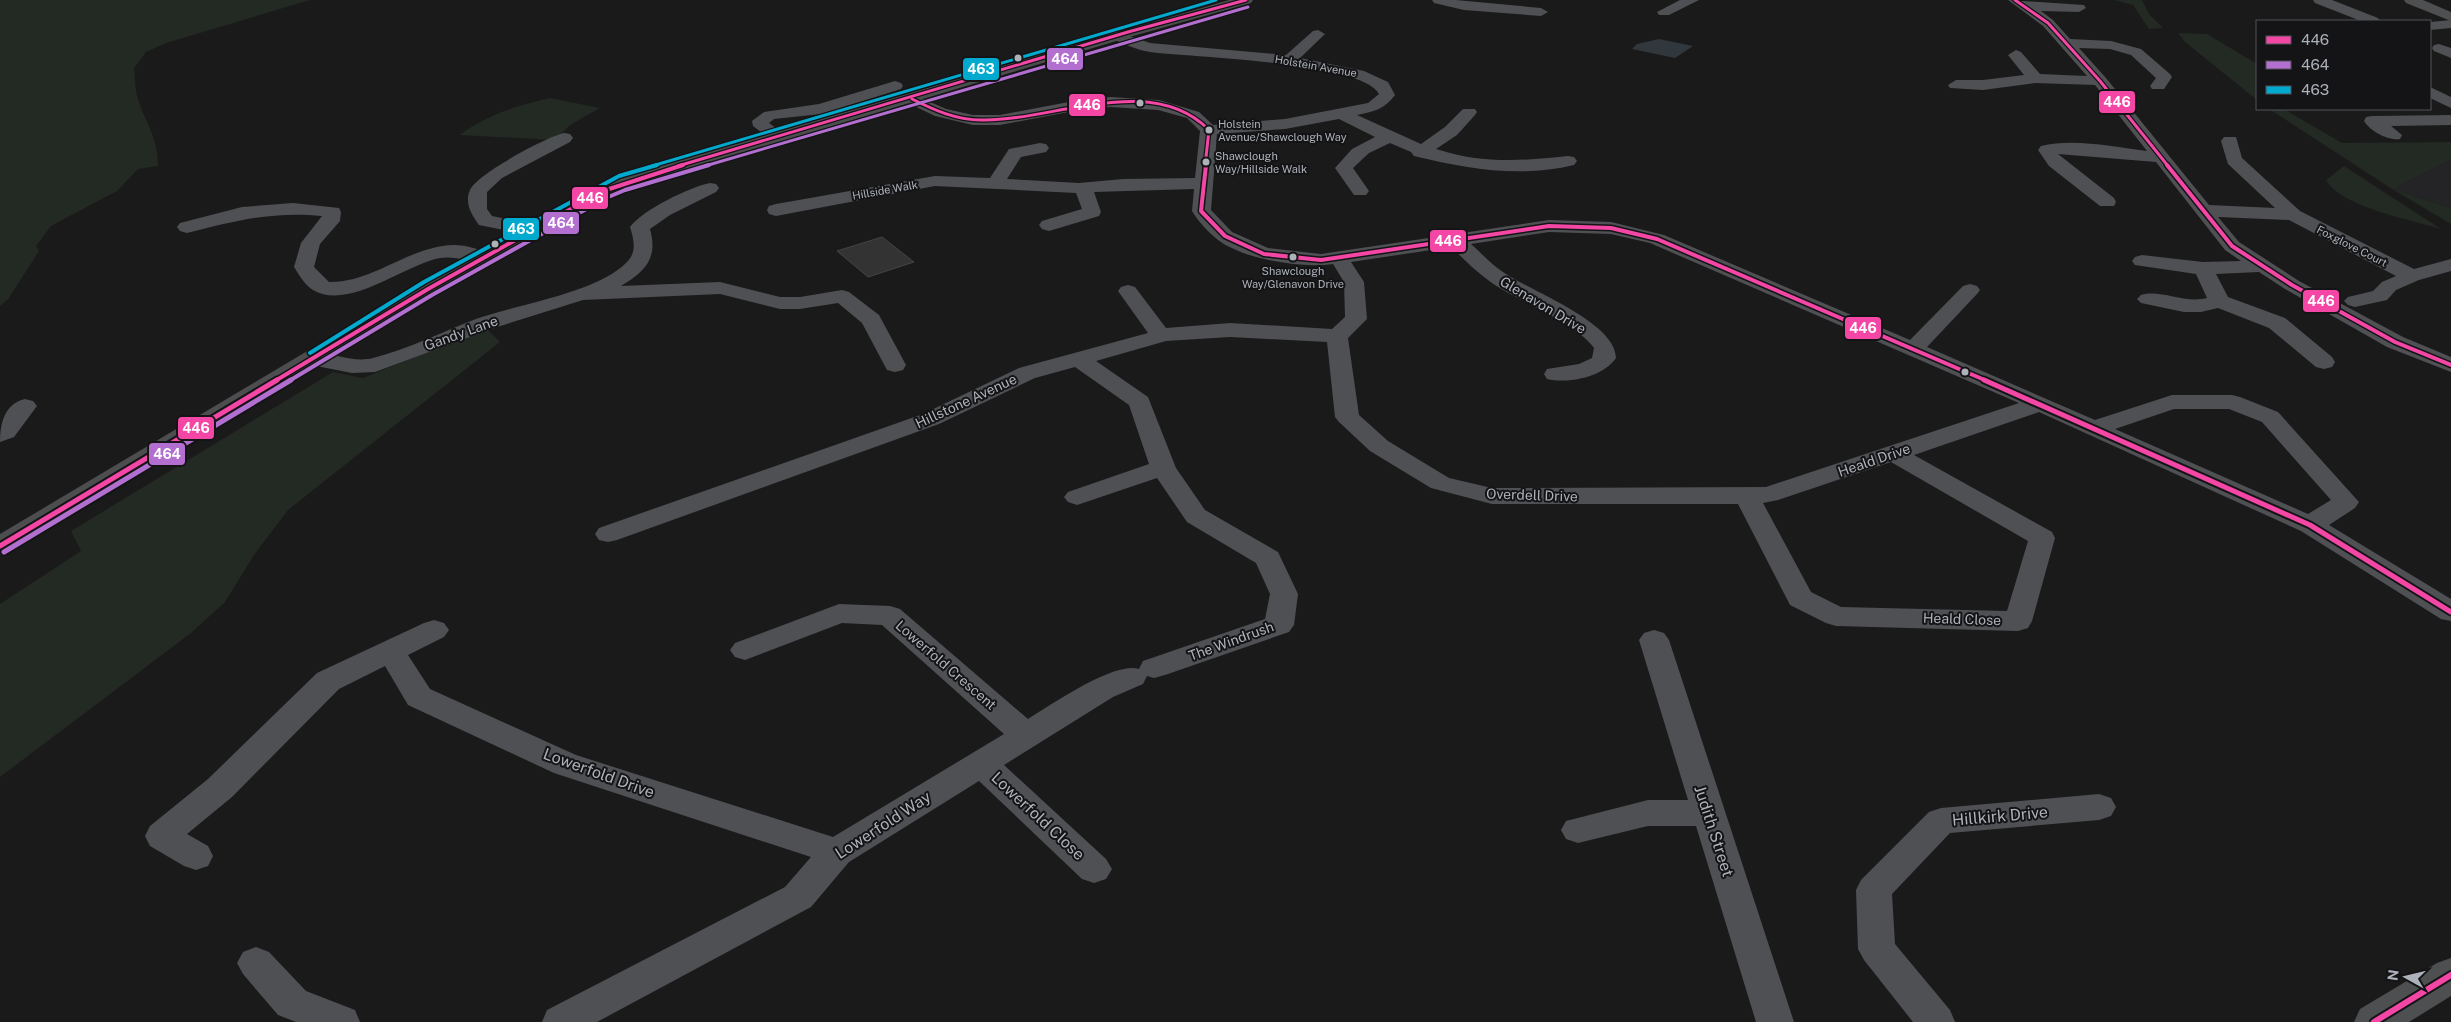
<svg xmlns="http://www.w3.org/2000/svg" width="2451" height="1022" font-family="'Public Sans',sans-serif">
<style>
.built{fill:#242426}
.green{fill:#232923}
.water{fill:#30383d}
.building{fill:#333334;stroke:#434446}
.lines{fill:none;stroke-linecap:round;stroke-linejoin:round}
.street{fill:#4f5053;fill-rule:evenodd}
.secondary{fill:#4e4f51;fill-rule:evenodd}
.primary{fill:#4c4d4f;fill-rule:evenodd}
.bus-1-far3-casing{stroke:#141416;stroke-width:5.5}
.bus-1-far2-casing{stroke:#141416;stroke-width:7}
.bus-1-far1-casing{stroke:#141416;stroke-width:9}
.bus-1-casing{stroke:#141416;stroke-width:10}
.bus-2-far2-casing{stroke:#141416;stroke-width:5.5}
.bus-2-far1-casing{stroke:#141416;stroke-width:7}
.bus-2-casing{stroke:#141416;stroke-width:9}
.bus-3-far1-casing{stroke:#141416;stroke-width:5.5}
.bus-3-casing{stroke:#141416;stroke-width:7}
.bus-1-far3{stroke:#f346a5;stroke-width:3}
.bus-1-far2{stroke:#f346a5;stroke-width:4}
.bus-1-far1{stroke:#f346a5;stroke-width:5}
.bus-1{stroke:#f346a5;stroke-width:6}
.bus-2-far2{stroke:#b36fd0;stroke-width:3}
.bus-2-far1{stroke:#b36fd0;stroke-width:4}
.bus-2{stroke:#b36fd0;stroke-width:5}
.bus-3-far1{stroke:#00a9ce;stroke-width:3}
.bus-3{stroke:#00a9ce;stroke-width:4}
.bus-dot{fill:#adb2ba;stroke:#141416;stroke-width:2}
.labels{text-anchor:middle;dominant-baseline:central;stroke-width:4;stroke-linejoin:round;paint-order:stroke}
.far-street-label{font-size:11px;fill:#adb2ba;stroke:#141416}
.far-bus-label{font-size:11px;fill:#adb2ba;stroke:#141416;text-anchor:start}
.street-label{font-size:14px;fill:#adb2ba;stroke:#141416}
.near-street-label{font-size:16px;fill:#adb2ba;stroke:#141416}
.line-badge{stroke:#141416;stroke-width:2}
.badge-label{font-size:14px;text-anchor:middle;font-weight:bold;fill:#fff}
</style>
<rect width="100%" height="100%" fill="#1a1a1a"/>
<polygon class="built" points="2451,160 2451,208 2392,189"/>
<g class="green">
<path d="M0,0h310l-144,43 -20,9 -12,16c1,8 1,16 2,23 6,28 22,42 22,75l-20,3 -21,22 -66,35 -15,20 3,5 -30,47 -9,8z"/>
<polygon points="2114,0 2142,0 2149,14 2163,28 2149,29 2133,5"/>
<polygon points="2178,33 2207,34 2257,64 2257,100 2185,42"/>
<path d="M550,98l50,10 -30,17 -15,15 -96,-5c28,-20 58,-30 91,-37z"/>
<polygon points="2269,109 2284,109 2342,143 2451,142 2451,160 2393,189 2451,208 2451,224 2392,189"/>
<path d="M2344,166l97,63c-29,-9 -100,-22 -115,-49z"/>
<polygon points="486,328 500,342 288,510 254,555 225,602 191,633 0,777 0,604 81,551 71,531 333,372 363,378"/>
</g>
<polygon class="water" points="1659,39 1693,46 1675,58 1632,49 1637,44"/>
<polygon class="building" points="882,237 914,262 868,277 837,251"/>
<g class="lines">
<g class="street">
<polygon points="1432,0 1456,0 1541,8 1548,12 1541,16 1464,10 1434,3"/>
<polygon points="1680,0 1699,0 1669,15 1659,15 1657,12"/>
<path d="M2008,0l76,5 2,3 -7,4 -38,-1 12,9 17,19 41,2 30,8 29,25 2,3 -8,12h-12l-2,-3 6,-8 -25,-23 -21,-6 -31,-1 27,30 103,127 66,3 -47,-44 -7,-23 3,-4h12l6,21 58,53 114,58 37,-10v12l-32,9 -23,10 -9,10 -32,7 -7,-2 -4,-4 4,-4 25,-6 9,-9 14,-6 -107,-56 -71,-3 21,25 60,39 104,56 48,20v15l-64,-25 -102,-58 -26,-17 -43,2 12,23 57,21 47,39 3,5 -3,5 -8,2 -8,-2 -47,-39 -51,-20 -17,4h-17l-43,-9 -4,-4 4,-4c20,-6 43,9 66,3l-11,-24 -61,-9 -3,-4 3,-4 7,-2 61,7 38,-1 -16,-11 -69,-88 -98,-8 56,44 2,4 -2,4h-14l-51,-40 -11,-16 3,-4c33,-8 72,1 106,5l-52,-66 -60,-2 -52,7 -33,-2 -2,-3 8,-5h27l41,-5 -16,-20 8,-5 5,2 19,22 47,2 -44,-50z"/>
<polygon points="2313,0 2332,0 2378,18 2380,21 2361,21 2315,3"/>
<polygon points="2451,20 2451,28 2430,30 2430,22"/>
<path d="M1318,30l7,4 -25,24 64,13 24,11 7,13c-10,14 -22,17 -38,20l64,29 24,-17 18,-18h12l2,3 -2,3 -18,20 -21,14c47,15 84,12 132,7l6,1 3,4 -3,4c-54,13 -107,4 -160,-9l-3,-4 -21,-9 -21,10 -16,15 16,23 -3,4h-12l-19,-27 17,-19 23,-12 -36,-18 -54,10 -68,5 -6,76 21,22 36,16 53,6 228,-34 62,2 53,13 246,105 53,-54 7,-2 7,2 3,4 -3,4 -50,53 168,73 77,-25h60l8,2 38,15 81,90 -4,6 -26,17 122,74v22l-10,-2 -140,-88 -262,-119 -125,43 138,77 3,6 -23,83 -4,7 -10,3 -182,-5 -10,-3 -36,-18 -52,-101h-246l-61,-16 -61,-37 -31,-29 -4,-5 -8,-75 -97,-5 -64,4 -70,20 52,36 28,71 29,42 73,42 20,42 -4,31 -5,7 -124,43 -11,3 -7,-2 -4,8 -30,13 -109,68 102,94 6,10 -6,10 -12,4 -12,-4 -103,-98 -130,81 -38,45 -214,115h-55l5,-12 238,-123 26,-30 -257,-84 -146,-68 -23,-39 -46,23 -107,108 -45,37 21,12 5,10 -5,10 -12,4 -12,-4 -34,-20 -5,-10 5,-10 58,-47 109,-106 107,-50 10,-3 10,3 5,7 -5,7 -36,18 22,34 146,66 257,82 171,-103 -122,-109 -40,-2 -97,37 -10,-3 -5,-7 5,-7 104,-39 51,2 10,3 128,110c23,-14 86,-58 111,-50l4,-8 122,-42 5,-25 -14,-31 -69,-41 -30,-44 -71,24 -9,3 -9,-3 -4,-5 4,-5 81,-28 -20,-59 -54,-38 -40,11 -96,46 -322,116 -9,2 -9,-2 -4,-6 4,-6 324,-114 96,-46 129,-35 -30,-42 3,-4 7,-2 7,2 31,41 64,-5 102,6 13,-12 -1,-35 -11,-18c-31,5 -90,-5 -115,-24 -10,-8 -20,-19 -26,-29l2,-22 -100,3 7,20 -2,4 -50,15 -7,-2 -3,-4 3,-4 40,-12 -6,-16 -141,-7 -159,30 -7,-2 -2,-4 2,-4 7,-2 159,-28 55,2 19,-29 31,-6 6,1 3,4 -3,4 -25,5 -14,22 72,4 44,-4 72,-1 5,-47 -13,-13 -29,-8 -48,-3 -36,4 -74,14h-27l-38,-9 -29,-14 -2,-3 2,-3 6,-2 34,15 27,6h27l74,-14 36,-4 49,3 40,12 14,13 72,-6 83,-16 11,-9c-16,-32 -191,-37 -229,-42 -14,-2 -27,-9 -40,-14l-2,-3 7,-4 35,12 136,12 27,-24zM1549,232l62,2 39,9 369,160 -253,84 -274,1 -43,-10 -61,-37 -29,-26 -11,-77 19,-19 -3,-37 -13,-20 100,-15c12,11 23,23 37,33 26,20 88,42 106,68l-2,10 -13,6 -32,5 -3,5 3,5c22,5 56,-2 69,-21 0,-36 -86,-67 -113,-86 -12,-8 -22,-19 -32,-28zM2174,409h55l33,13 69,78 -23,14 -193,-85zM1891,462l137,79 -21,70 -166,-4 -30,-15 -48,-89 15,-3z"/>
<polygon points="2439,44 2451,48 2451,58 2434,51 2432,48 2434,45"/>
<polygon points="895,81 901,83 903,86 901,89 821,114 774,119 769,123 788,137 785,141 773,141 753,126 752,121 764,112 819,104"/>
<polygon points="2430,87 2451,97 2451,108 2430,98"/>
<path d="M2451,115v10l-60,1 11,9 -2,4c-12,2 -30,-8 -36,-18l2,-4 6,-1z"/>
<path d="M564,133l6,1 3,4 -3,4 -68,36 -15,14v17l5,7 49,10 3,4 -3,4 -7,2 -55,-11c-7,-10 -15,-22 -9,-35 7,-16 76,-53 94,-57z"/>
<path d="M710,183l6,1 3,4 -3,4 -46,23 -20,14c8,29 -4,42 -29,57l99,-4 60,15h20l42,-7 7,2 30,23 27,50 -3,5 -8,2 -8,-2 -25,-47 -24,-20 -38,6h-20l-60,-15 -137,6 -89,28 -119,44 -23,1 -46,-9 -3,-5 3,-5c22,-5 45,10 67,4 35,-9 69,-26 103,-39 42,-15 121,-26 151,-57 10,-10 7,-22 3,-35 12,-17 60,-40 80,-44z"/>
<path d="M293,203l46,5 2,4 -1,9 -20,23 -6,23 15,15c44,1 80,-36 125,-37 13,0 26,5 38,8l3,4 -3,4c-17,4 -34,-6 -52,-3 -36,7 -91,53 -127,32 -8,-5 -14,-15 -19,-23l7,-24 21,-27c-50,-5 -88,5 -135,17l-7,-2 -3,-4 3,-4 62,-16z"/>
<path d="M25,399l8,2 4,5 -23,31 -14,5c0,-18 4,-38 25,-43z"/>
<polygon points="1654,630 1664,633 1669,640 1794,1022 1756,1022 1696,826 1648,826 1578,843 1566,839 1561,830 1566,821 1648,800 1688,800 1639,640 1644,633"/>
<polygon points="2099,794 2111,798 2116,807 2111,816 2099,820 1950,833 1892,894 1895,944 1950,1010 1955,1022 1913,1022 1864,960 1858,949 1856,890 1861,880 1929,812 1941,808"/>
<polygon points="256,947 269,952 306,991 355,1010 360,1022 296,1022 278,1015 243,974 237,963 243,952"/>
</g>
<g class="secondary">
<polygon points="2404,0 2423,0 2451,12 2451,21 2406,3"/>
<polygon points="2451,958 2451,996 2409,1022 2354,1022 2360,1009 2437,963"/>
</g>
<polygon class="primary" points="1229,0 1253,0 1251,3 1133,36 629,187 610,195 436,294 10,552 0,555 0,534 420,284 596,187 615,179"/>
<defs>
<g id="bus-1-far3">
<polyline points="2015,0 2048,23 2100,81 2168,166"/>
<path d="M912,99c22,11 44,21 69,21 70,2 170,-49 228,10l-4,36"/>
<polyline points="678,166 1128,32 1246,0"/>
</g>
<g id="bus-1-far2">
<polyline points="1206,165 1201,211 1225,236 1264,254 1321,260 1549,226 1611,228 1657,239 1987,381"/>
<polyline points="2167,165 2232,246 2292,285 2395,342 2451,365"/>
<polyline points="275,381 428,289 603,191 683,165"/>
</g>
<g id="bus-1-far1">
<polyline points="1984,380 2310,525 2451,612"/>
<polyline points="0,546 277,380"/>
</g>
<polyline id="bus-1" points="2374,1022 2451,975"/>
<polyline id="bus-2-far2" points="705,166 1248,7"/>
<polyline id="bus-2-far1" points="289,381 432,295 606,198 625,190 709,165"/>
<polyline id="bus-2" points="4,552 291,380"/>
<polyline id="bus-3-far1" points="652,166 1216,0"/>
<polyline id="bus-3" points="310,353 424,282 619,176 657,165"/>
</defs>
<use href="#bus-1-far3" class="bus-1-far3-casing"/>
<use href="#bus-1-far2" class="bus-1-far2-casing"/>
<use href="#bus-1-far1" class="bus-1-far1-casing"/>
<use href="#bus-1" class="bus-1-casing"/>
<use href="#bus-2-far2" class="bus-2-far2-casing"/>
<use href="#bus-2-far1" class="bus-2-far1-casing"/>
<use href="#bus-2" class="bus-2-casing"/>
<use href="#bus-3-far1" class="bus-3-far1-casing"/>
<use href="#bus-3" class="bus-3-casing"/>
<use href="#bus-1-far3" class="bus-1-far3"/>
<use href="#bus-1-far2" class="bus-1-far2"/>
<use href="#bus-1-far1" class="bus-1-far1"/>
<use href="#bus-1" class="bus-1"/>
<use href="#bus-2-far2" class="bus-2-far2"/>
<use href="#bus-2-far1" class="bus-2-far1"/>
<use href="#bus-2" class="bus-2"/>
<use href="#bus-3-far1" class="bus-3-far1"/>
<use href="#bus-3" class="bus-3"/>
</g>
<g class="bus-dot">
<circle cx="1018" cy="58" r="4.5"/>
<circle cx="1140" cy="103" r="4.5"/>
<circle cx="1209" cy="130" r="4.5"/>
<circle cx="1206" cy="162" r="4.5"/>
<circle cx="495" cy="244" r="4.5"/>
<circle cx="1293" cy="257" r="4.5"/>
<circle cx="1965" cy="372" r="4.5"/>
</g>
<g class="labels">
<g class="far-street-label">
<text transform="translate(1316 66) rotate(10)">Holstein Avenue</text>
<text transform="translate(885 190) rotate(-10)">Hillside Walk</text>
<text transform="translate(2352 246) rotate(27)">Foxglove Court</text>
</g>
<g class="far-bus-label">
<text x="1218" y="124">Holstein<tspan x="1218" dy="13">Avenue/Shawclough Way</tspan></text>
<text x="1215" y="156">Shawclough<tspan x="1215" dy="13">Way/Hillside Walk</tspan></text>
<text x="1293" y="271" text-anchor="middle">Shawclough<tspan x="1293" dy="13">Way/Glenavon Drive</tspan></text>
</g>
<g class="street-label">
<text transform="translate(1543 305) rotate(31)">Glenavon Drive</text>
<text transform="translate(461 333) rotate(-20)">Gandy Lane</text>
<text transform="translate(966 401) rotate(-25)">Hillstone Avenue</text>
<text transform="translate(1874 460) rotate(-19)">Heald Drive</text>
<text transform="translate(1532 495) rotate(2)">Overdell Drive</text>
<text transform="translate(1962 619) rotate(2)">Heald Close</text>
<text transform="translate(1231 641) rotate(-20)">The Windrush</text>
<text transform="translate(946 665) rotate(41)">Lowerfold Crescent</text>
</g>
<g class="near-street-label">
<text transform="translate(599 773) rotate(20)">Lowerfold Drive</text>
<text transform="translate(1038 816) rotate(43)">Lowerfold Close</text>
<text transform="translate(2000 816) rotate(-5)">Hillkirk Drive</text>
<text transform="translate(883 825) rotate(-33)">Lowerfold Way</text>
<text transform="translate(1714 831) rotate(72)">Judith Street</text>
</g>
</g>
<g class="line-badge">
<rect x="1046" y="47" width="38" height="24" rx="5" fill="#b36fd0"/>
<rect x="962" y="57" width="38" height="24" rx="5" fill="#00a9ce"/>
<rect x="2098" y="90" width="38" height="24" rx="5" fill="#f346a5"/>
<rect x="1068" y="93" width="38" height="24" rx="5" fill="#f346a5"/>
<rect x="571" y="186" width="38" height="24" rx="5" fill="#f346a5"/>
<rect x="542" y="211" width="38" height="24" rx="5" fill="#b36fd0"/>
<rect x="502" y="217" width="38" height="24" rx="5" fill="#00a9ce"/>
<rect x="1429" y="229" width="38" height="24" rx="5" fill="#f346a5"/>
<rect x="2302" y="289" width="38" height="24" rx="5" fill="#f346a5"/>
<rect x="1844" y="316" width="38" height="24" rx="5" fill="#f346a5"/>
<rect x="177" y="416" width="38" height="24" rx="5" fill="#f346a5"/>
<rect x="148" y="442" width="38" height="24" rx="5" fill="#b36fd0"/>
</g>
<g class="badge-label">
<text x="1065" y="64">464</text>
<text x="981" y="74">463</text>
<text x="2117" y="107">446</text>
<text x="1087" y="110">446</text>
<text x="590" y="203">446</text>
<text x="561" y="228">464</text>
<text x="521" y="234">463</text>
<text x="1448" y="246">446</text>
<text x="2321" y="306">446</text>
<text x="1863" y="333">446</text>
<text x="196" y="433">446</text>
<text x="167" y="459">464</text>
</g>
<rect x="2256" y="20" width="175" height="90" fill="#141416" stroke="#515358"/>
<rect x="2266" y="36" width="25" height="8" fill="#f346a5" stroke="#515358"/>
<text x="2301" y="45" font-size="15" fill="#adb2ba">446</text>
<rect x="2266" y="61" width="25" height="8" fill="#b36fd0" stroke="#515358"/>
<text x="2301" y="70" font-size="15" fill="#adb2ba">464</text>
<rect x="2266" y="86" width="25" height="8" fill="#00a9ce" stroke="#515358"/>
<text x="2301" y="95" font-size="15" fill="#adb2ba">463</text>
<g transform="translate(2406 977) rotate(278)" stroke="#141416" stroke-width="4" paint-order="stroke">
<path d="M0-4L9 19L0 12L-9 19Z" fill="#adb2ba"/>
<text y="-8" font-size="14" font-weight="bold" text-anchor="middle" fill="#adb2ba">N</text>
</g>
</svg>
